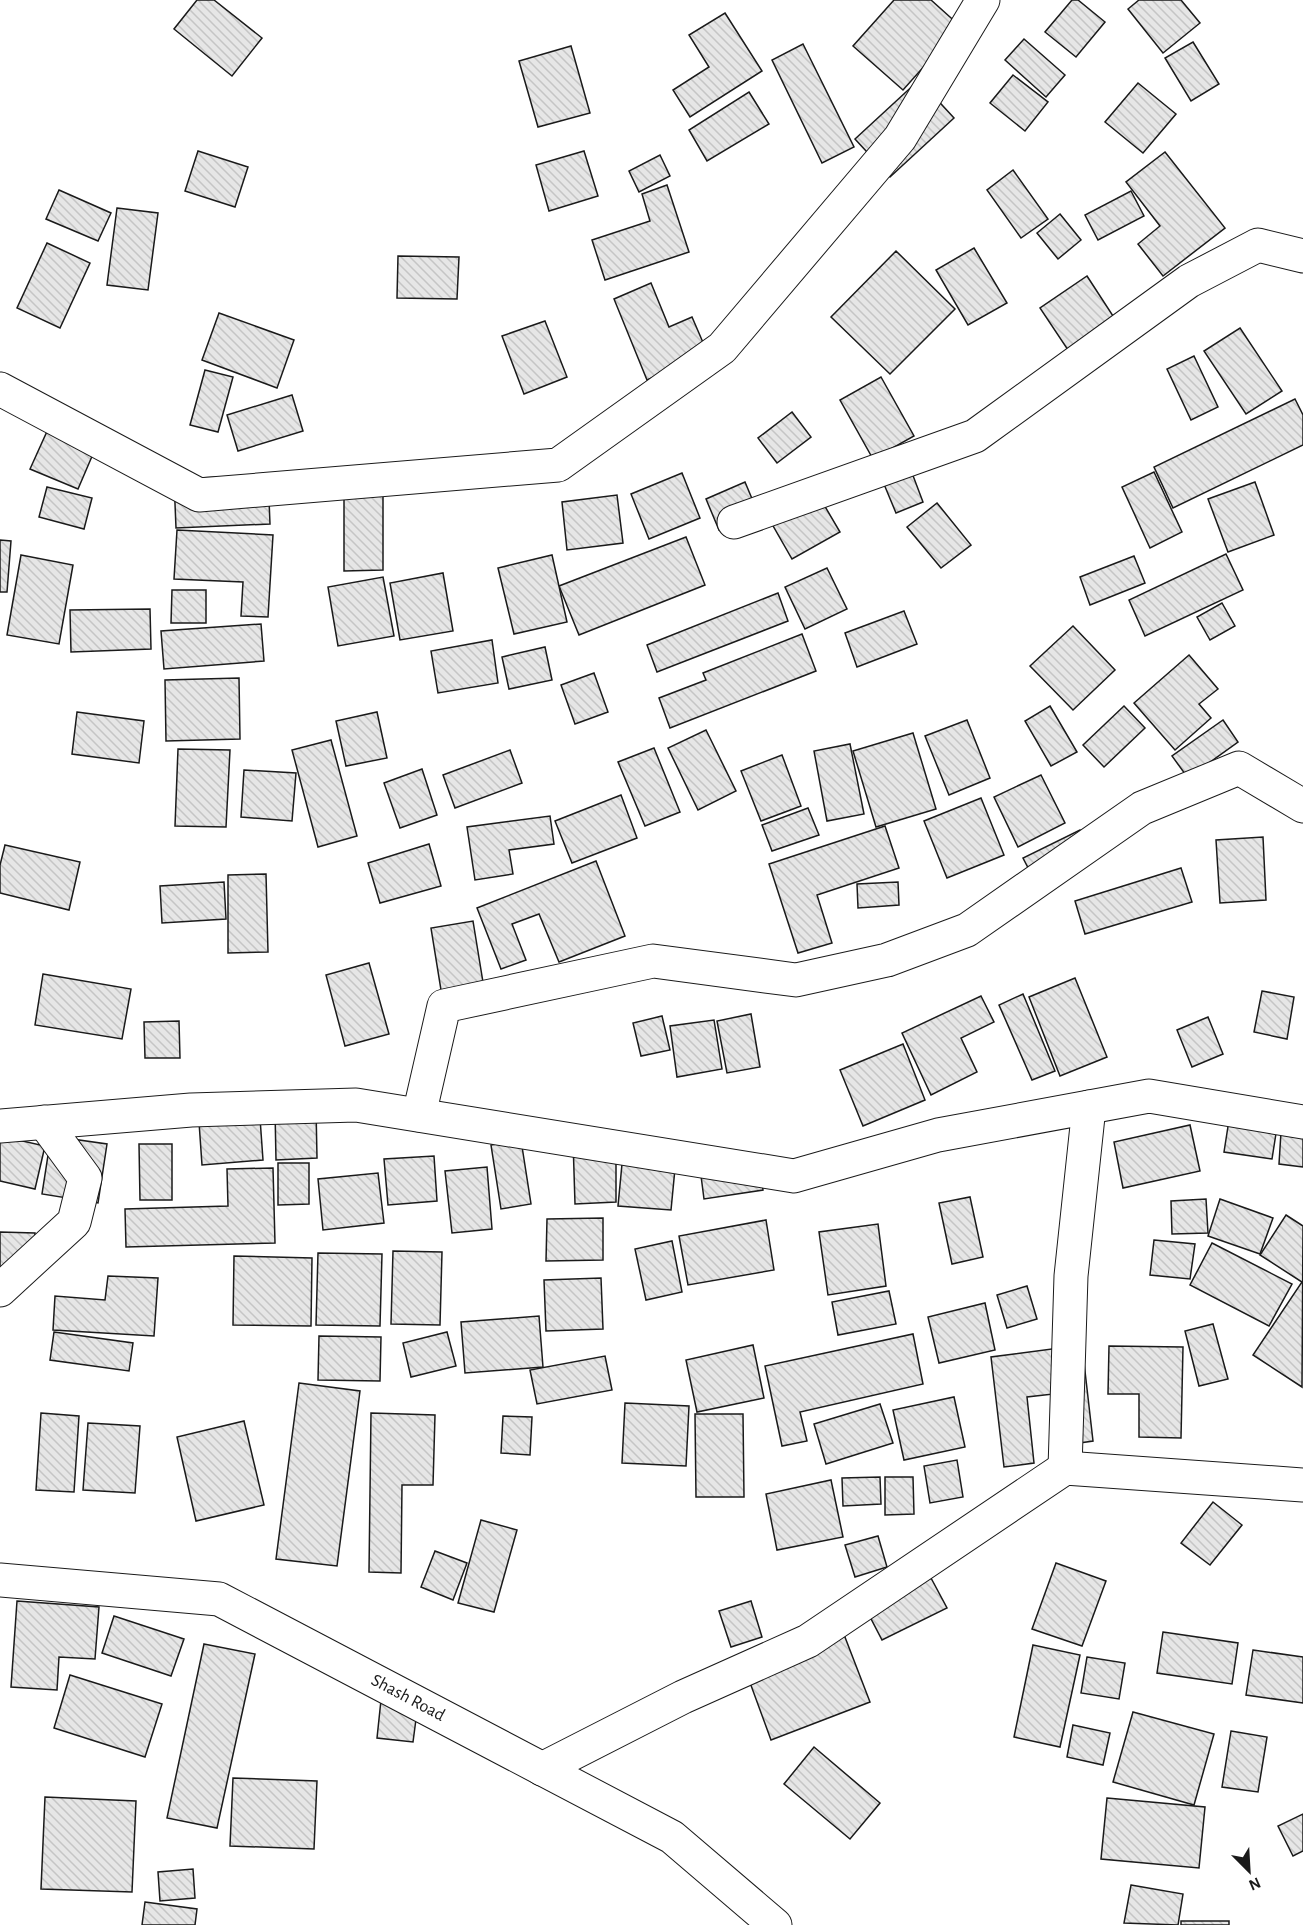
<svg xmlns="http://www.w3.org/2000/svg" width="1303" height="1925" font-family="'Alegreya Sans',sans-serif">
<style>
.building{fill:url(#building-back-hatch);stroke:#1a1a1a;stroke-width:1.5}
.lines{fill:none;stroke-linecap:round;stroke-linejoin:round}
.street-casing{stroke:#1a1a1a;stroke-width:35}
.secondary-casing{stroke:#1a1a1a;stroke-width:35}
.street{stroke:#fff;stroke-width:33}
.secondary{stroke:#fff;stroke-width:33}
.labels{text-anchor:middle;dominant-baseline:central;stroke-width:4.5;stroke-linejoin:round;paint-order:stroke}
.street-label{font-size:18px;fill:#1a1a1a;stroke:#fff}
</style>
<defs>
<pattern id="building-back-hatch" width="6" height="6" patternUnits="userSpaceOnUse" patternTransform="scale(1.5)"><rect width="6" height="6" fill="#e6e6e6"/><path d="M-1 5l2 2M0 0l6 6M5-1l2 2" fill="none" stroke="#c5c5c5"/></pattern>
</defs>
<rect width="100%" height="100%" fill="#fff"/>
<g class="building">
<polygon points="197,0 214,0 262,38 232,76 174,29"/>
<polygon points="894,0 931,0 960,26 903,90 853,46"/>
<polygon points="1072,0 1078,0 1105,22 1076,57 1045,32"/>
<polygon points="1139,0 1181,0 1200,23 1163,53 1128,9"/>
<polygon points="725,13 762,71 690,117 673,90 709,67 689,35"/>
<polygon points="1024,39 1065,75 1046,97 1005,60"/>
<polygon points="1193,42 1219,84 1191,101 1165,58"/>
<polygon points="803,44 854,147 822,163 772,60"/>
<polygon points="571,46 590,113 538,127 519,61"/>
<polygon points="1013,75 1048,102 1025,131 990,103"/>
<polygon points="919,80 954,118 890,177 855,139"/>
<polygon points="1138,83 1176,114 1143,153 1105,122"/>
<polygon points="749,92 769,124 707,161 689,130"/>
<polygon points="198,151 248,167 235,207 185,191"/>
<polygon points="584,151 598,196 549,211 536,165"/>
<polygon points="1165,152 1225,228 1163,276 1138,244 1160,226 1126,182"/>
<polygon points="660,155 670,176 639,192 629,171"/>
<polygon points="1013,170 1048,219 1021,238 987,190"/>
<polygon points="667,185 689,252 605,280 592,240 650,221 642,194"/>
<polygon points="59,190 111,213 98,241 46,219"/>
<polygon points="1131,191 1144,216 1098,240 1085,215"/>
<polygon points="117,208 158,213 148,290 107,285"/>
<polygon points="1060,214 1081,240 1058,259 1037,233"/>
<polygon points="47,243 90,263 60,328 17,308"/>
<polygon points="974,248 1007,303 968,325 936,270"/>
<polygon points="896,251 955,309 890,374 831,317"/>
<polygon points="398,256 459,257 457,299 397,298"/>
<polygon points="1087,276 1115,319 1068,350 1040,308"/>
<polygon points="651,283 669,327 692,317 708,354 647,380 614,299"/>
<polygon points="219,313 294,340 277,388 202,360"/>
<polygon points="545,321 567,377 524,394 502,336"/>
<polygon points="1240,328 1282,391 1246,414 1204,351"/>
<polygon points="1194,356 1218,407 1191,420 1167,369"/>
<polygon points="205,370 233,377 218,432 190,425"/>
<polygon points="881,377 914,436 873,459 840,400"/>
<polygon points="292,395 303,431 238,451 227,415"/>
<polygon points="1295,399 1303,415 1303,445 1173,508 1154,467"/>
<polygon points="792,412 811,437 777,463 758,438"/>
<polygon points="49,427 96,447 78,489 30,469"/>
<polygon points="909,465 923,502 896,513 881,477"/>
<polygon points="1154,472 1182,532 1150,548 1122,487"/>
<polygon points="682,473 700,518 649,539 631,494"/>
<polygon points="268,475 270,524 176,528 174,479"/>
<polygon points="745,482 758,513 719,530 706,499"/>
<polygon points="1255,482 1274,535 1228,552 1208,499"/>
<polygon points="47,487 92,498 84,529 39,517"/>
<polygon points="344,494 383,494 383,570 344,571"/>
<polygon points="617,495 623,543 567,550 562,502"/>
<polygon points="820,498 840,532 792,559 772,524"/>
<polygon points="937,503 971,545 941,568 907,527"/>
<polygon points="177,530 273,535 268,617 241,616 243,582 174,579"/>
<polygon points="686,537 705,585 579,635 559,586"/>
<polygon points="0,540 11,541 7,592 0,592"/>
<polygon points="1226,554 1243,590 1145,636 1129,600"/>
<polygon points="21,555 73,565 59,644 7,635"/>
<polygon points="552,555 567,622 514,634 498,568"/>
<polygon points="1134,556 1145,583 1090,605 1080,577"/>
<polygon points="827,568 847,609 805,629 785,587"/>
<polygon points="443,573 453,631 400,640 390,583"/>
<polygon points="383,577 394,636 338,646 328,587"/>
<polygon points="172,590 206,590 206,623 171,623"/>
<polygon points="778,593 788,621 657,672 647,645"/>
<polygon points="1222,603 1235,626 1210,640 1197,617"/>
<polygon points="150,609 151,649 71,652 70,610"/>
<polygon points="904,611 917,644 857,667 845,633"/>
<polygon points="261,624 264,661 164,669 161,631"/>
<polygon points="1073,626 1115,670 1073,710 1030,666"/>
<polygon points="802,634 816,671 670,728 659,698 706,680 703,673"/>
<polygon points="492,640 498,683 438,693 431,651"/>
<polygon points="545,647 552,680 509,689 502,657"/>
<polygon points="1189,655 1218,689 1199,704 1211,718 1175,750 1134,703"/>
<polygon points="594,673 608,712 575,724 561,685"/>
<polygon points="239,678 240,739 166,741 165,680"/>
<polygon points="1050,706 1077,752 1051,766 1025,721"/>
<polygon points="1124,706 1145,728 1104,767 1083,745"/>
<polygon points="77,712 144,721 139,763 72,754"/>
<polygon points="377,712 387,758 346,766 336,721"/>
<polygon points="967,720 990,778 949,795 925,736"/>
<polygon points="1223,720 1238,742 1188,778 1172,756"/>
<polygon points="706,730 736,791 698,810 668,748"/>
<polygon points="913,733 936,809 876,827 853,751"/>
<polygon points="331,740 357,836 318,847 292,750"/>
<polygon points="850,744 864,814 827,821 814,751"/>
<polygon points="654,748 680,812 645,826 618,762"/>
<polygon points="178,749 230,750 226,827 175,826"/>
<polygon points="510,750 522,783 455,808 443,775"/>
<polygon points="782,755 801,806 761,821 741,771"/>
<polygon points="422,769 437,815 400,828 384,783"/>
<polygon points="244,770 296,773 292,821 241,817"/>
<polygon points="1041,775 1065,823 1018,847 994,797"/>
<polygon points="621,795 637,838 572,863 555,821"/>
<polygon points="981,798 1004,855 947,878 924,821"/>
<polygon points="808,808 819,835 772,851 762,825"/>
<polygon points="550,816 554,844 509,850 513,874 475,880 467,827"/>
<polygon points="885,826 899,868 817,895 832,943 798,953 769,864"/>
<polygon points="1080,830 1092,854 1036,883 1023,858"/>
<polygon points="1263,837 1266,900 1220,903 1216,840"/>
<polygon points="429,844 441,886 380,903 368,863"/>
<polygon points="5,845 80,862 69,910 0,893 0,865"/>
<polygon points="596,861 625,936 559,962 539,914 512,924 526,960 501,969 477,908"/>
<polygon points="1181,868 1192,902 1085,934 1075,901"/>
<polygon points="266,874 268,952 228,953 228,875"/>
<polygon points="224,882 226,919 162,923 160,886"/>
<polygon points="898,882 899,905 858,908 857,884"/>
<polygon points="473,921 488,1013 446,1021 431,928"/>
<polygon points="369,963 389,1034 345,1046 326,975"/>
<polygon points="43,974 131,989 122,1039 35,1025"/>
<polygon points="1075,978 1107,1057 1060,1076 1029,997"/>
<polygon points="1262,991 1294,997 1287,1039 1254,1032"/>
<polygon points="1023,994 1055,1071 1032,1080 999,1005"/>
<polygon points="981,996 994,1022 961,1038 977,1072 931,1095 902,1033"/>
<polygon points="751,1014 760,1067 727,1073 717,1021"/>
<polygon points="662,1016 670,1050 641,1056 633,1023"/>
<polygon points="1208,1017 1223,1054 1192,1067 1177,1030"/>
<polygon points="714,1020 722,1069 677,1077 670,1026"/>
<polygon points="179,1021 180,1058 145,1058 144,1022"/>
<polygon points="903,1044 925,1100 863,1126 840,1070"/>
<polygon points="316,1108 317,1158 276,1160 275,1110"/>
<polygon points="260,1118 263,1160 202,1165 199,1122"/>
<polygon points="1229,1120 1277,1127 1272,1159 1224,1152"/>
<polygon points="1190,1125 1200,1171 1123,1188 1114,1142"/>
<polygon points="1281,1132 1303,1134 1303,1167 1279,1164"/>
<polygon points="0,1136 45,1146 35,1189 0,1181"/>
<polygon points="51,1136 107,1144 98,1203 42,1194"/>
<polygon points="616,1138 616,1202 575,1204 573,1140"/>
<polygon points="521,1140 531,1204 501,1209 491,1145"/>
<polygon points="624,1143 677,1148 671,1210 618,1206"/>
<polygon points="139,1144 172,1144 172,1200 140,1200"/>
<polygon points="434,1156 437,1201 388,1205 384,1159"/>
<polygon points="759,1160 763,1190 704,1199 700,1168"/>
<polygon points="278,1163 309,1163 309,1204 278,1205"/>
<polygon points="487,1167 492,1229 452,1233 445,1171"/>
<polygon points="273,1168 275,1243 126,1247 125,1209 228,1206 227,1169"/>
<polygon points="378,1173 384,1223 323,1230 318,1179"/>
<polygon points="970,1197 983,1257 952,1264 939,1203"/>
<polygon points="1206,1199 1208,1233 1172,1234 1171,1201"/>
<polygon points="1220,1199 1273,1218 1260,1254 1208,1236"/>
<polygon points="1286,1215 1303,1226 1302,1387 1253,1355 1302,1282 1260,1255"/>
<polygon points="603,1218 603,1260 546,1261 547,1219"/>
<polygon points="766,1220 774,1270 688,1285 679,1236"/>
<polygon points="878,1224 886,1286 828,1295 819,1232"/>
<polygon points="0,1232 35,1233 33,1268 0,1267"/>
<polygon points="1154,1240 1195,1244 1190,1279 1150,1275"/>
<polygon points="672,1241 682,1292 646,1300 635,1249"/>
<polygon points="1212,1243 1292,1284 1269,1326 1190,1285"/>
<polygon points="393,1251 442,1252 440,1325 391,1324"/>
<polygon points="318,1253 382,1254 380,1326 316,1325"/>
<polygon points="234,1256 312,1258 311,1326 233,1325"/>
<polygon points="108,1276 158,1278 154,1336 53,1330 55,1296 105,1300"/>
<polygon points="601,1278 603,1329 546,1331 544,1280"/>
<polygon points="1027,1286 1037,1319 1007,1328 997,1295"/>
<polygon points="889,1291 896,1324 838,1335 832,1302"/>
<polygon points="985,1303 995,1350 939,1363 928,1317"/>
<polygon points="539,1316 543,1367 465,1373 461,1322"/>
<polygon points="1213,1324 1228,1379 1199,1386 1185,1331"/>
<polygon points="54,1332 133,1343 129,1371 50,1360"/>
<polygon points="447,1332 456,1366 411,1377 403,1343"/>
<polygon points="913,1334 923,1384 800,1412 807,1441 782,1446 765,1366"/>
<polygon points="319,1336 381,1337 380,1381 318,1380"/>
<polygon points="753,1345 764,1398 697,1412 686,1360"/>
<polygon points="1082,1345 1093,1441 1059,1446 1053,1394 1027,1397 1034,1463 1004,1467 991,1357"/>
<polygon points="1109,1346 1183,1347 1181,1438 1139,1437 1139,1394 1108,1394"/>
<polygon points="605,1356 612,1390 537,1404 530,1370"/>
<polygon points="299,1383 360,1391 337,1566 276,1559"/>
<polygon points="954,1397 965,1447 904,1460 893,1410"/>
<polygon points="625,1403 689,1406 686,1466 622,1463"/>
<polygon points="880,1404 893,1443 826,1464 814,1424"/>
<polygon points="41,1413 79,1416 74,1492 36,1490"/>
<polygon points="371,1413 435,1415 433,1485 402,1485 401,1573 369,1572"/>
<polygon points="695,1414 743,1414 744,1497 696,1497"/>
<polygon points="503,1416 532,1417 530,1455 501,1453"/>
<polygon points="244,1421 264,1505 196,1521 177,1437"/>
<polygon points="88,1423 140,1426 135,1493 83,1490"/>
<polygon points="957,1460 963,1497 930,1503 924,1466"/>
<polygon points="880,1477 881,1504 843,1506 842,1478"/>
<polygon points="885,1477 913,1477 914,1514 885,1515"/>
<polygon points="831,1480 843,1537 777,1550 766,1494"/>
<polygon points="1213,1502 1242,1525 1210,1565 1181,1543"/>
<polygon points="481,1520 517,1530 494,1612 458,1603"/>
<polygon points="878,1536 887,1567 855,1577 845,1545"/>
<polygon points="435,1551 467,1563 453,1600 421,1587"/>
<polygon points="1056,1563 1106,1581 1082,1646 1032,1629"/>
<polygon points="931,1578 947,1608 882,1640 867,1611"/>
<polygon points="17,1601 99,1607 95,1659 59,1657 57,1690 11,1687"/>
<polygon points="751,1601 762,1637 731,1647 719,1611"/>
<polygon points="114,1616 184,1639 171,1676 102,1653"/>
<polygon points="843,1632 870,1702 771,1740 745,1669"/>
<polygon points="1163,1632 1238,1643 1232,1684 1157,1673"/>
<polygon points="204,1644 255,1654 217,1828 167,1818"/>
<polygon points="1033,1645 1080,1655 1060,1747 1014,1737"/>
<polygon points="1253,1650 1303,1657 1303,1703 1246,1695"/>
<polygon points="1087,1657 1125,1663 1119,1699 1081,1693"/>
<polygon points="70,1675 162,1704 145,1757 54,1728"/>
<polygon points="381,1700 418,1704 413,1742 377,1738"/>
<polygon points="1133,1712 1214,1734 1194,1805 1113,1782"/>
<polygon points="1073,1725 1110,1733 1103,1765 1067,1757"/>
<polygon points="1231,1731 1267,1737 1258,1792 1222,1787"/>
<polygon points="814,1747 880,1803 850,1839 784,1784"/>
<polygon points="233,1778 317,1781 314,1849 230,1846"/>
<polygon points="45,1797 136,1801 132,1892 41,1889"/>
<polygon points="1107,1798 1205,1807 1199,1868 1101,1859"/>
<polygon points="1303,1814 1303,1851 1293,1856 1278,1826"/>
<polygon points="193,1869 195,1898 160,1901 158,1872"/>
<polygon points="1131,1885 1183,1894 1178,1925 1124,1923"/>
<polygon points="145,1902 197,1909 195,1925 142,1925"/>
<rect x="1181" y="1921" width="48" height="4"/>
</g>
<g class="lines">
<defs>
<g id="street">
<polyline points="0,389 199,495 558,465 722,348 900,138 983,0"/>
<polyline points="734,522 975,436 1189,281 1258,245 1303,256"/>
<polyline points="419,1115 444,1006 653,961 796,980 887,960 967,930 1142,808 1239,768 1303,806"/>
<polyline points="0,1126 191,1110 356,1105 794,1176 938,1135 1149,1096 1303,1122"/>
<polyline points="0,1290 74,1222 85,1178 44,1122"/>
<polyline points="1065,1468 1071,1276 1089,1107"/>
<polyline points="542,1769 683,1697 808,1641 1065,1468 1303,1485"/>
</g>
<polyline id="secondary" points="0,1580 219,1599 672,1837 775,1925"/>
</defs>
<use href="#street" class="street-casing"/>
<use href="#secondary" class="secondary-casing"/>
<use href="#street" class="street"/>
<use href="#secondary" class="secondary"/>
</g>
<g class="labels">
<g class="street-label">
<text transform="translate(408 1698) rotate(28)">Shash Road</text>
</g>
</g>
<g transform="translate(1249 1871) rotate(156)" stroke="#ffffff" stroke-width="4.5" paint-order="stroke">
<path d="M0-4.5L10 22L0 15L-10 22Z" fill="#1a1a1a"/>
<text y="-9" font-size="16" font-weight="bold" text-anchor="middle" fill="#1a1a1a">N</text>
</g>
</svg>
